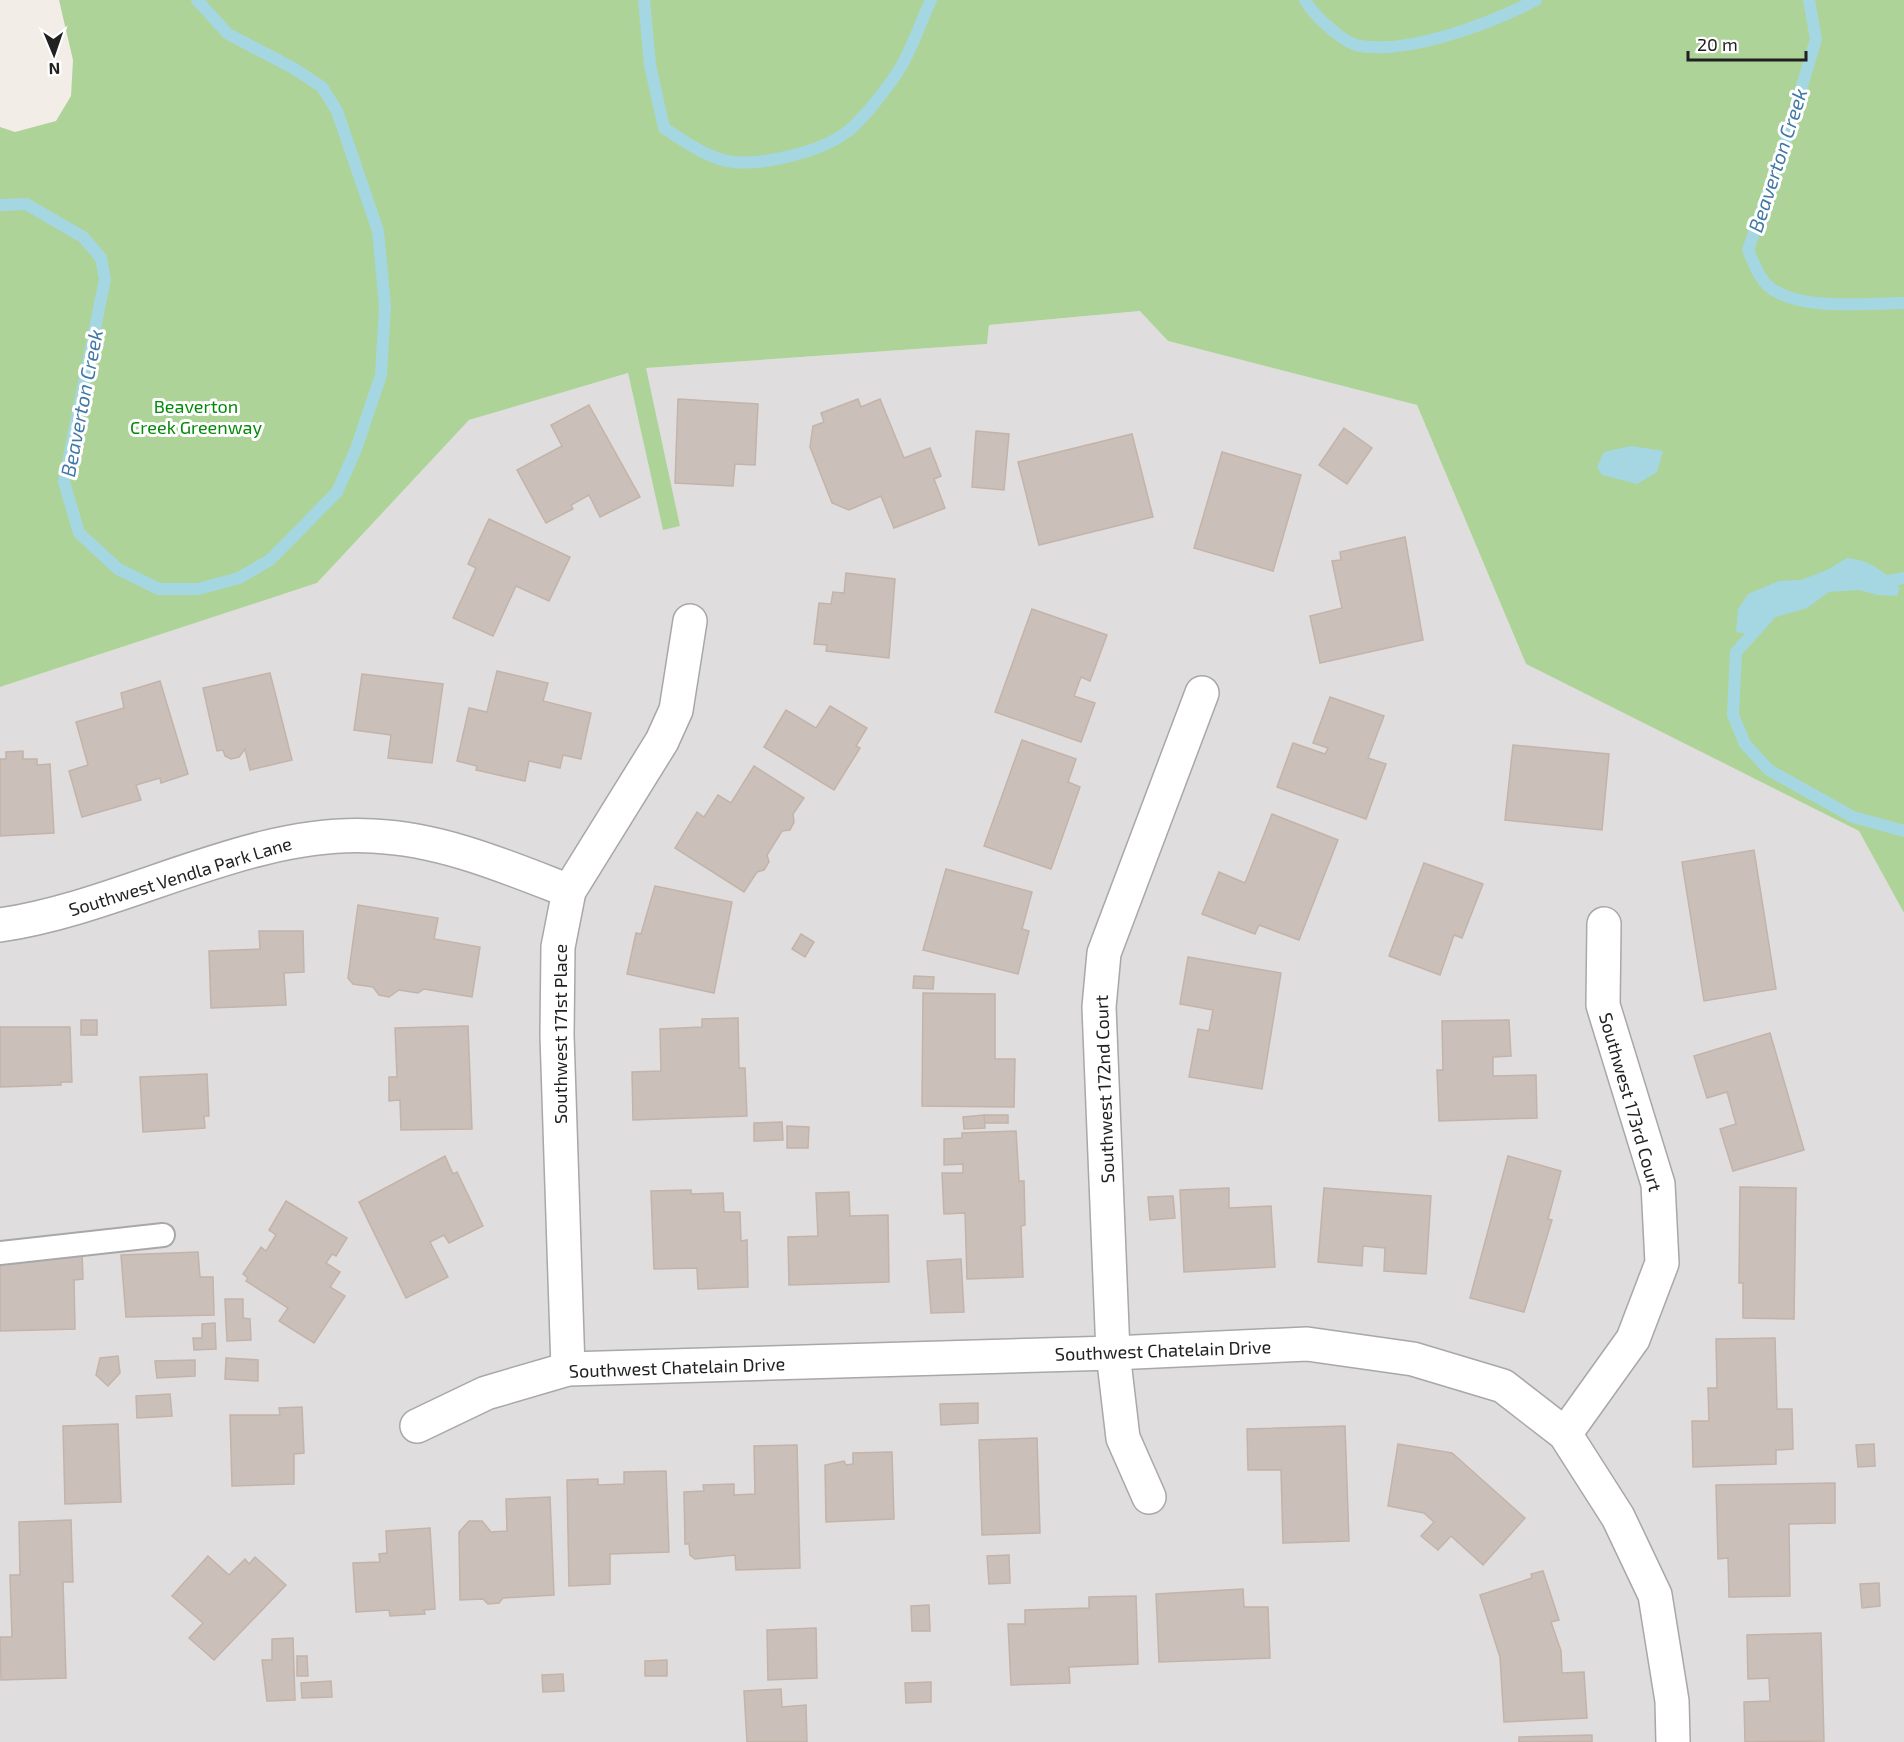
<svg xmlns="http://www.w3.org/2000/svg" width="1904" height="1742" font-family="'Exo 2',sans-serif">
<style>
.residential{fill:#dfddde}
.forest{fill:#add399}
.water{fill:#a5d7e2}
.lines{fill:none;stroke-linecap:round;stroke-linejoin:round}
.stream{stroke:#a5d7e2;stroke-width:12}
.building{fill:#cac0b9;stroke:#c4b3a8;stroke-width:1.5}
.lane-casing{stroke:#a8a8a8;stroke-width:26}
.street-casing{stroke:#a8a8a8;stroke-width:36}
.lane{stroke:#fff;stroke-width:22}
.street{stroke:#fff;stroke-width:33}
.labels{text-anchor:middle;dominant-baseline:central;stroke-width:6;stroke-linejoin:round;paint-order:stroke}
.park-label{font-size:18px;fill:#048909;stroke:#fff}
.street-label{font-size:18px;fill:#212121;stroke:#fff}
.water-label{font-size:20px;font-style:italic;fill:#4078a7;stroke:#fff}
</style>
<rect width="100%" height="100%" fill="#f2ede7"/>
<polygon class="residential" points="1141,311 1168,341 1417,405 1526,664 1859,831 1904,913 1904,1742 0,1742 0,687 317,583 469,420 628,373 663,529 680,526 645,368 987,344 989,325"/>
<polygon class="forest" points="59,0 1904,0 1904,913 1859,831 1526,664 1417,405 1168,341 1140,311 989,325 987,344 646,368 680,526 663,530 628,373 469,420 317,583 0,687 0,127 15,132 56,121 71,96 73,60"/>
<g class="water">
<polygon points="1631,446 1663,451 1657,472 1637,484 1602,475 1597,467 1604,452"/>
<path d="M1847,558c23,2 38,14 53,30l-3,8 -19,-1 -19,-5 -30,2 -22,16 -31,9 -27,17 -13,-2 2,-23 10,-15 31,-13 22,-1 26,-10z"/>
</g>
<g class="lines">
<g class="stream">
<path d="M644,0l6,65 14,63c20,13 46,32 70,34 30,3 85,-10 110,-28 16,-10 50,-54 59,-71 11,-20 18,-42 28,-63"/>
<path d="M1305,0c8,15 38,43 55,46 51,8 131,-23 176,-46"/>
<path d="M1809,0l7,39 -30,101 -38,110c6,14 12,31 24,39 33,22 94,14 132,14"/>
<polyline points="0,205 26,204 83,237 101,258 105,279 64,482 79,533 118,569 159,589 198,589 239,578 270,560 337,492 356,449 381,375 385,306 378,231 337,111 322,87 293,68 228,34 197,0"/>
<polyline points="1879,583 1904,578"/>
<polyline points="1767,618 1736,652 1733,715 1745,744 1769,770 1853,817 1904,831"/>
</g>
</g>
<g class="building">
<polygon points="678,399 758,404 755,465 735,464 733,486 675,483"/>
<polygon points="858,399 861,407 880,399 904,458 930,448 941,476 934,479 945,508 894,528 881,496 849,510 832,503 810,447 813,426 824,422 821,413"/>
<polygon points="589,405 640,497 600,517 589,495 571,505 573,509 546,523 517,470 562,446 551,425"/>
<polygon points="1344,428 1372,448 1347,484 1319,465"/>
<polygon points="976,431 1009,434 1004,490 972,487"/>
<polygon points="1132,434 1153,517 1039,545 1018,462"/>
<polygon points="1222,452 1301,475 1273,571 1194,548"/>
<polygon points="489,519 570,557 549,601 516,586 493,636 453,618 476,568 468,564"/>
<polygon points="1405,537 1423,640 1320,663 1310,616 1342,608 1332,561 1341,560 1340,552"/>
<polygon points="846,573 895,579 889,658 826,651 827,645 814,644 819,603 831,604 833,592 844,593"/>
<polygon points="1032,609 1107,635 1090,681 1081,677 1074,696 1095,703 1081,742 995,712"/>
<polygon points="497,671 548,683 543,701 591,713 581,759 563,755 560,768 529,761 525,781 476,770 477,766 457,761 469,708 487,712"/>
<polygon points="270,673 292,760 250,770 245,749 239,757 231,759 225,756 223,750 217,751 203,688"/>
<polygon points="362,674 443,684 432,763 388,758 391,735 354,730"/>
<polygon points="160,681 188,774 161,783 160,778 136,785 141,800 82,817 69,771 88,765 76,722 124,708 121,693"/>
<polygon points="1330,697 1384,716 1368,758 1386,764 1366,819 1277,787 1293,743 1325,754 1328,748 1313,743"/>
<polygon points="830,706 867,728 856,746 860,748 834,790 764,747 786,710 816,728"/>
<polygon points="1022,740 1076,759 1068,782 1080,787 1051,869 984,846"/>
<polygon points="1513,745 1609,754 1602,830 1505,820"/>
<polygon points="23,751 23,759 37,759 37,765 50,764 54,833 0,836 0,759 6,759 6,752"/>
<polygon points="754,766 804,798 793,814 794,822 790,830 782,831 767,855 769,862 764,870 757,872 744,892 675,848 697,812 704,817 718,795 731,803"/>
<polygon points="1272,814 1338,840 1299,940 1259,925 1255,934 1202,914 1219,872 1245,883"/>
<polygon points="1754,850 1776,989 1704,1001 1682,862"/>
<polygon points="1424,863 1483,884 1462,938 1454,935 1440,975 1389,956"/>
<polygon points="946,869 1032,892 1022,929 1029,931 1018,974 923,950"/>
<polygon points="655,886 732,902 714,993 627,974 636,933 641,934"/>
<polygon points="358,905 438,918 434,939 480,947 472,997 424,989 418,993 399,990 389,997 379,995 373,987 353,984 348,978"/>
<polygon points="259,931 303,931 304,972 284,973 286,1005 211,1008 209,951 260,949"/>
<polygon points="801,934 814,942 805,957 792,949"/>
<polygon points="1188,957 1281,973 1262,1089 1189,1077 1198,1029 1209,1031 1213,1010 1180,1004"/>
<polygon points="914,976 934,977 933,989 913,988"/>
<polygon points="923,993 995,994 995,1059 1015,1059 1014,1107 922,1106"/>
<polygon points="738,1018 739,1068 745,1068 747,1116 633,1120 632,1072 661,1071 660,1029 702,1027 702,1019"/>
<rect x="81" y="1020" width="16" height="15"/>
<polygon points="1509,1020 1511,1056 1493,1057 1493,1076 1536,1075 1537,1118 1439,1121 1437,1070 1443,1070 1442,1021"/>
<polygon points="468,1026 472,1129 401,1130 400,1100 389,1101 389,1077 397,1077 395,1028"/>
<polygon points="0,1027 70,1027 72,1082 61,1082 61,1085 0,1087"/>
<polygon points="1770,1033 1804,1150 1733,1171 1720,1129 1736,1124 1727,1092 1707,1098 1694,1056"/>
<polygon points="207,1074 209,1116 204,1116 205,1128 143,1132 140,1077"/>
<rect x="984" y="1115" width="24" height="8"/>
<polygon points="984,1115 985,1128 964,1129 963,1117"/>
<polygon points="782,1122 783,1140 754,1141 754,1123"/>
<polygon points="787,1126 809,1127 808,1148 787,1148"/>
<polygon points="1016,1131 1019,1181 1024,1181 1025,1225 1021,1226 1023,1277 967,1279 965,1213 944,1214 942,1173 963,1173 963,1164 944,1165 944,1139 962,1138 962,1133"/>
<polygon points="445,1156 453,1174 457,1172 483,1226 449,1243 444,1235 430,1242 448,1277 406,1298 359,1202"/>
<polygon points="1508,1156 1561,1171 1548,1219 1552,1220 1524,1312 1470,1298"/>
<polygon points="1740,1187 1796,1188 1794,1319 1743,1318 1743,1283 1739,1283"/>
<polygon points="1229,1188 1229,1208 1271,1206 1275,1267 1184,1272 1180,1190"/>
<polygon points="1324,1188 1431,1196 1426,1274 1384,1271 1385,1248 1363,1246 1362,1266 1318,1262"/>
<polygon points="691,1190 691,1194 723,1193 724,1212 740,1212 741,1241 747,1240 748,1287 698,1289 697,1268 654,1269 651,1191"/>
<polygon points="849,1192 850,1216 888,1215 889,1282 789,1285 788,1237 818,1236 816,1193"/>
<polygon points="1173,1196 1175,1218 1150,1220 1148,1197"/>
<polygon points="286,1201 347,1238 336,1256 332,1254 326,1263 340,1272 330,1287 345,1296 314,1343 279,1321 288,1308 246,1281 248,1278 243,1274 261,1247 266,1251 276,1235 269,1230"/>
<polygon points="82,1252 83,1279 74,1280 75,1329 0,1331 0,1257"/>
<polygon points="198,1252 200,1277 213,1277 214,1315 126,1317 121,1255"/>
<polygon points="961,1259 964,1312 931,1313 927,1261"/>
<polygon points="225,1299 243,1299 243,1318 250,1319 251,1340 227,1341"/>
<polygon points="215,1323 216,1349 194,1350 193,1338 202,1338 202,1324"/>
<polygon points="1775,1338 1777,1409 1792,1409 1793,1449 1776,1450 1776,1464 1693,1467 1692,1421 1709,1421 1708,1388 1717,1388 1716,1339"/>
<polygon points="118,1356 120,1373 108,1386 96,1375 100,1358"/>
<polygon points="226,1358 258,1360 258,1381 225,1379"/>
<polygon points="195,1360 195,1376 157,1378 155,1361"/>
<polygon points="170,1394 172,1416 137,1418 136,1396"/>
<polygon points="978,1403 978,1423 941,1425 940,1404"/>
<polygon points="302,1407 304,1453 294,1454 294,1484 232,1486 230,1415 280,1415 279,1408"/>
<polygon points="118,1424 121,1502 65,1504 63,1426"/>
<polygon points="1345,1426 1349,1541 1283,1543 1281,1470 1248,1470 1247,1429"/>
<polygon points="1037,1438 1040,1533 982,1535 979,1440"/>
<polygon points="1398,1444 1452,1453 1525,1518 1483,1565 1451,1536 1438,1550 1421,1536 1434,1522 1424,1513 1388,1506"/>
<polygon points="1874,1444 1875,1466 1858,1467 1856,1445"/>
<polygon points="797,1445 800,1568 736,1570 735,1555 695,1559 690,1555 689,1544 685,1544 684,1492 704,1491 703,1485 734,1484 734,1495 755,1494 754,1446"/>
<polygon points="892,1452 894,1519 826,1522 825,1465 844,1461 846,1465 853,1464 853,1453"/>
<polygon points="666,1471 669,1552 610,1554 610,1584 569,1586 567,1480 598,1479 598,1485 624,1484 624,1472"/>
<polygon points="1835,1483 1835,1523 1789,1524 1790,1596 1729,1597 1728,1558 1718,1559 1716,1485"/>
<polygon points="550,1497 554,1595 503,1598 499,1603 488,1604 483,1599 460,1600 459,1532 469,1521 482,1521 491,1532 507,1531 506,1499"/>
<polygon points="71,1520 73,1582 63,1582 66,1678 1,1680 0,1637 12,1637 10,1575 20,1575 19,1522"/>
<polygon points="430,1528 435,1609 424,1610 425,1614 390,1616 389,1610 356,1612 353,1563 380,1562 379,1554 387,1553 386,1531"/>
<polygon points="1009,1555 1010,1583 989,1584 987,1556"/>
<polygon points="208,1556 229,1575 245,1559 249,1564 255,1557 286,1585 214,1660 189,1638 203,1623 172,1596"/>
<polygon points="1543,1571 1559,1620 1551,1622 1561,1651 1562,1673 1584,1672 1587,1718 1504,1722 1500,1657 1480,1595 1532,1578 1531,1574"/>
<polygon points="1879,1583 1880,1606 1862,1608 1860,1584"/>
<polygon points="1243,1589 1244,1607 1268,1607 1270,1658 1159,1662 1156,1594"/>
<polygon points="1136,1596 1138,1664 1069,1667 1070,1683 1011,1685 1008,1624 1025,1624 1025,1610 1089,1608 1089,1597"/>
<polygon points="929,1605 930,1631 912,1631 911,1606"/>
<polygon points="816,1628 817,1678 768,1680 767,1630"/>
<polygon points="1821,1633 1824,1741 1745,1742 1744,1702 1770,1701 1769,1678 1748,1679 1747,1635"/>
<polygon points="293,1638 295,1700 267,1701 262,1660 272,1660 272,1639"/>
<polygon points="297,1656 307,1656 308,1676 297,1676"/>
<polygon points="667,1660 667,1676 645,1676 645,1661"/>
<polygon points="563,1674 564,1691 543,1692 542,1675"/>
<polygon points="331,1681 332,1697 302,1698 301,1683"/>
<polygon points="931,1682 931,1702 906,1703 905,1683"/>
<polygon points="781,1689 782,1707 806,1705 807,1742 747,1742 744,1691"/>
<polygon points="1592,1735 1592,1742 1519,1742 1519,1737"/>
</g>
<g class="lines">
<defs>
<polyline id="lane" points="0,1253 163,1235"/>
<g id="street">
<path d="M0,925c124,-18 248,-96 373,-89 69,3 134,31 196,55"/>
<polyline points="568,1369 557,1035 558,947 569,891 662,741 676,710 690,621"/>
<polyline points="417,1426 486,1393 568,1369 1113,1353 1307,1344 1413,1359 1503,1386 1565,1434 1618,1517 1655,1595 1672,1701 1673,1742"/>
<polyline points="1565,1434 1633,1339 1662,1263 1658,1184 1603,1005 1604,924"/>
<polyline points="1149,1497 1123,1438 1113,1353 1099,1007 1104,953 1202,693"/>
</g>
</defs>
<use href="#lane" class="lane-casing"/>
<use href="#street" class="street-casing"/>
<use href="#lane" class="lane"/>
<use href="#street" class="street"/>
</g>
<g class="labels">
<g class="park-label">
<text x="196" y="406">Beaverton<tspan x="196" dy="21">Creek Greenway</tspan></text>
</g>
<g class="street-label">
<text transform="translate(180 876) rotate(-17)">Southwest Vendla Park Lane</text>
<text transform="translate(560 1034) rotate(-90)">Southwest 171st Place</text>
<text transform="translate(1104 1089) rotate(-92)">Southwest 172nd Court</text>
<text transform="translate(1631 1102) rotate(74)">Southwest 173rd Court</text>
<text transform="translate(1163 1350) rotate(-2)">Southwest Chatelain Drive</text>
<text transform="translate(677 1367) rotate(-2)">Southwest Chatelain Drive</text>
</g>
<g class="water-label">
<text transform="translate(1777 160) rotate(-72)">Beaverton Creek</text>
<text transform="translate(81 403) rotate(-79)">Beaverton Creek</text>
</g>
</g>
<g transform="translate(54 54) rotate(178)" stroke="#ffffff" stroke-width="4.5" paint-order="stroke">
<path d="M0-4.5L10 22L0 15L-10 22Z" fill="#212121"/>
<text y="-9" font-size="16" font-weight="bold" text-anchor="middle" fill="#212121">N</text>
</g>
<path d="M1688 51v9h118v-9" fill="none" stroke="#212121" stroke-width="3"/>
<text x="1697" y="51" font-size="18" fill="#212121" stroke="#ffffff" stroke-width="4.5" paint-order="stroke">20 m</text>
</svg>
